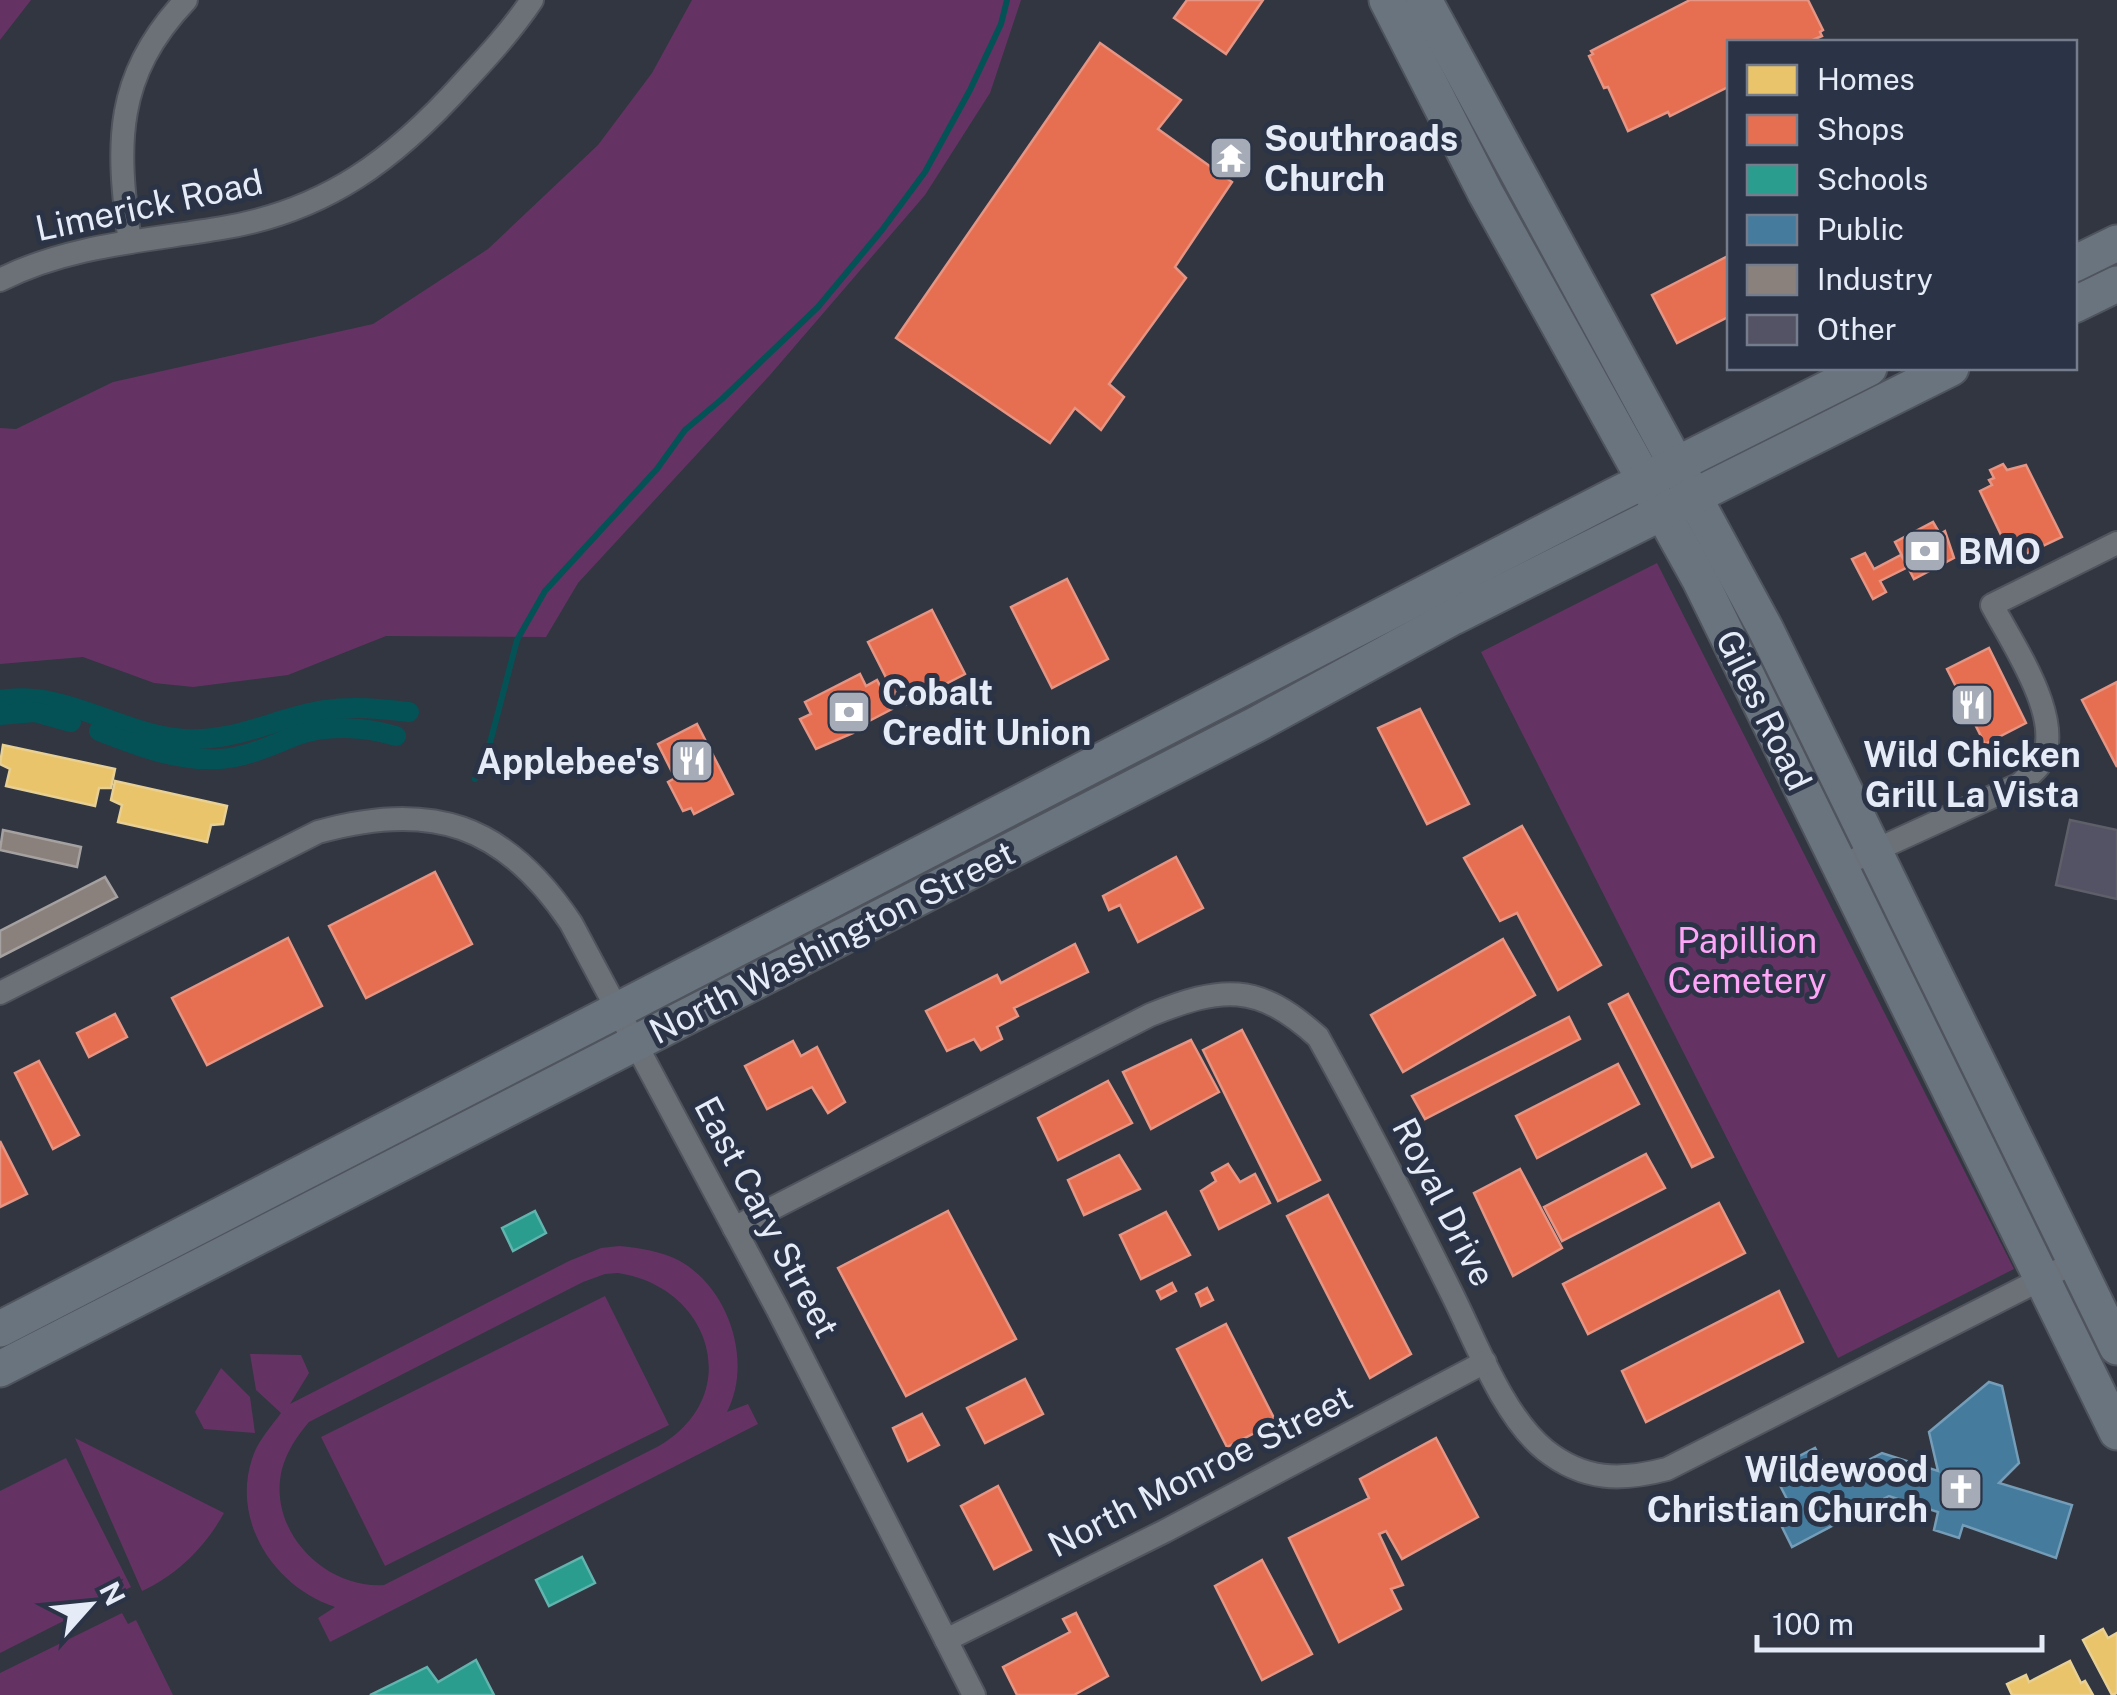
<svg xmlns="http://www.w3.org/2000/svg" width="2117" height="1695" font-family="'Public Sans',sans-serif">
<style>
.green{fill:#643363;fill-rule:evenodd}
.homes{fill:#e9c46a;stroke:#e8d094;stroke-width:2.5}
.shops{fill:#e76f51;stroke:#e69483;stroke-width:2.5}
.schools{fill:#2a9d8f;stroke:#62b4ae;stroke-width:2.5}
.public{fill:#457b9d;stroke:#759db8;stroke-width:2.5}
.industry{fill:#8a817c;stroke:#a5a1a1;stroke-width:2.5}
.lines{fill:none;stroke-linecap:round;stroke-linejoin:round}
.stream{stroke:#055256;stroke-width:6}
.canal{stroke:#055256;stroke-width:20}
.building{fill:#545265;stroke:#5e5f69;stroke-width:2.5}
.street-casing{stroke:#4f545d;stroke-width:26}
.primary-casing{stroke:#4f545d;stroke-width:39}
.street{stroke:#6c7178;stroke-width:22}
.primary{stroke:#6a747f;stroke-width:35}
.labels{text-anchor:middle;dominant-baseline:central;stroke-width:10;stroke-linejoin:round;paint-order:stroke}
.poi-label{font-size:35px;font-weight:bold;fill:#e5ebf7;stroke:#2b3447;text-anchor:start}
.street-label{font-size:35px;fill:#e5ebf7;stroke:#2b3447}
.park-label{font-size:35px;fill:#fda5f6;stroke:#2b3447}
</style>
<rect width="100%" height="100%" fill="#313641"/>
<g class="green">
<polygon points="0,0 31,0 0,40"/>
<polygon points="692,0 1021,0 990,93 925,195 770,375 578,583 546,637 386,636 288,675 193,687 154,683 83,657 0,664 0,428 16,429 113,382 373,324 488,249 598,145 652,73"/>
<polygon points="1657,563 2014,1269 1838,1358 1481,652"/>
<path d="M619,1246c21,2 42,5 61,15 49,28 73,100 47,151l21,-8 10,20 -428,218 -12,-24 17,-11c-59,-19 -104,-84 -83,-148 5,-17 18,-31 29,-46l-25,-23 -6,-36 51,1 8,18 -19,31 279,-143 32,-13zM618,1273c94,14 128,124 39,174l-273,138c-60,4 -117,-55 -102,-116 5,-18 15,-33 27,-47l274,-140 22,-8z"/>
<polygon points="605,1296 669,1425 385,1566 321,1437"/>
<polygon points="221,1368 250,1397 255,1433 204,1429 195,1412"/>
<path d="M75,1438l149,75c-19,34 -47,62 -82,78z"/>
<polygon points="66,1458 131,1587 0,1653 0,1491"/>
<polygon points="122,1613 128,1624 136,1620 173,1695 0,1695 0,1673"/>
</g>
<g class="homes">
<polygon points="3,745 115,769 111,788 99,788 95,806 6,786 10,769 0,764"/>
<polygon points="115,781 227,806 223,824 211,825 207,842 118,822 122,805 111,800"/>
<polygon points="2103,1629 2108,1638 2117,1633 2117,1693 2112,1695 2083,1640"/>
<polygon points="2070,1661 2081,1683 2085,1681 2093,1695 2012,1695 2007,1684 2026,1675 2029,1682"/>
</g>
<g class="shops">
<polygon points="1187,0 1263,0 1226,54 1174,18"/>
<polygon points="1690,0 1808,0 1823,30 1820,32 1822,36 1808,42 1730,42 1730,86 1670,116 1668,112 1628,131 1608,87 1604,88 1589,56 1593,54 1591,51"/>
<polygon points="1100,43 1181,100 1158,129 1232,182 1175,267 1186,278 1109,384 1124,397 1101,430 1075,408 1050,443 896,338"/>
<polygon points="1728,256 1730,316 1677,343 1652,295"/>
<polygon points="2003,464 2007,470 2026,465 2062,537 2013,560 1980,491 1992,485 1989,480 1994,478 1990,470"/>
<polygon points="1933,522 1940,534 1945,531 1954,558 1914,579 1895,542"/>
<polygon points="1865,553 1874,569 1901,555 1908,567 1880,581 1886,592 1873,599 1852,559"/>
<polygon points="1067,579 1108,659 1052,688 1011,607"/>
<polygon points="932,610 965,674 901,707 868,642"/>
<polygon points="1989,648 2026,723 1985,744 1947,669"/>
<polygon points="860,674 866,686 877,680 892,709 852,730 853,733 816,749 800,719 811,714 805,702"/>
<polygon points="2117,682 2117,767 2082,700"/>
<polygon points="1420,709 1469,804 1427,824 1378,728"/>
<polygon points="697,724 733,794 694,814 691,808 683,811 668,782 675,778 658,744"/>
<polygon points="1522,826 1601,965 1558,990 1517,913 1500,921 1464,858"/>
<polygon points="1176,857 1203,908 1138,942 1120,905 1109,910 1103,896"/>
<polygon points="435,872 472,944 366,998 329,926"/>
<polygon points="288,938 322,1006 207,1065 172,998"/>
<polygon points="1503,939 1535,995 1403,1072 1371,1015"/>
<polygon points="1075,944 1088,972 1014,1008 1018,1016 997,1027 1002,1039 981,1050 974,1039 947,1051 926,1011 997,975 1001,983"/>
<polygon points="1628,994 1713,1157 1692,1167 1609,1004"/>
<polygon points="115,1014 127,1037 89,1057 77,1033"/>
<polygon points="1569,1017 1580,1039 1425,1119 1412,1096"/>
<polygon points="1242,1030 1320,1180 1278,1201 1203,1050"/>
<polygon points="1191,1040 1219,1092 1151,1129 1123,1072"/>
<polygon points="793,1041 801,1056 817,1047 845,1102 828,1113 812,1087 767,1109 745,1066"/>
<polygon points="39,1061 79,1135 53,1149 15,1073"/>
<polygon points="1618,1064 1639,1104 1537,1158 1516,1116"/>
<polygon points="1108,1081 1132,1123 1058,1160 1038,1118"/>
<polygon points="0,1141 27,1194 0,1207"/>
<polygon points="1646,1154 1665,1188 1562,1241 1544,1207"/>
<polygon points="1119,1155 1140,1189 1084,1215 1068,1180"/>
<polygon points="1228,1164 1240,1182 1255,1174 1270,1203 1219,1229 1201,1191 1216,1181 1212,1173"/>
<polygon points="1520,1169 1562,1248 1513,1276 1474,1193"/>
<polygon points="1328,1195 1411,1354 1370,1378 1287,1216"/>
<polygon points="1719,1203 1745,1253 1588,1334 1563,1284"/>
<polygon points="948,1211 1016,1339 906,1396 838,1268"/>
<polygon points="1166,1212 1190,1255 1141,1279 1120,1235"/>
<polygon points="1172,1283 1176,1291 1161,1299 1157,1291"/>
<polygon points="1207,1288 1213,1300 1201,1306 1196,1294"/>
<polygon points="1779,1291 1803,1342 1646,1422 1622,1371"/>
<polygon points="1226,1324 1276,1422 1227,1447 1177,1349"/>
<polygon points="1025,1379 1043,1414 985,1443 967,1408"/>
<polygon points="922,1414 939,1445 908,1461 893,1428"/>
<polygon points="1436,1438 1478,1517 1402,1559 1386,1531 1379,1534 1403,1585 1391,1589 1401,1609 1339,1642 1289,1538 1369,1498 1360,1479"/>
<polygon points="998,1486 1031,1550 994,1569 961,1506"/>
<polygon points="1262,1560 1312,1654 1262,1680 1215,1586"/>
<polygon points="1076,1613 1108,1676 1074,1695 1017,1695 1003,1667 1070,1632 1063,1619"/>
</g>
<g class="schools">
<polygon points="535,1211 546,1233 513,1251 502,1228"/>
<polygon points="582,1557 595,1583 549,1606 536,1580"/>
<polygon points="476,1660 494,1695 370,1695 427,1667 438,1682"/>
</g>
<polygon class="public" points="1989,1382 2002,1386 2019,1463 1999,1483 2072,1505 2056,1558 1963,1525 1959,1538 1934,1530 1938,1512 1889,1496 1792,1547 1772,1507 1788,1501 1772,1470 1815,1448 1832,1479 1882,1453 1938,1471 1929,1432"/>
<g class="industry">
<polygon points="3,830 81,847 77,867 0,850"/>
<polygon points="105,877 117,897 0,957 0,931"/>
</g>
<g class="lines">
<polyline class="stream" points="475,779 486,758 517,640 545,591 657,469 685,430 722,399 818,307 882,230 925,172 970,90 1001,24 1007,0"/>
<g class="canal">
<path d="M0,700c65,-11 121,35 184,39 55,3 92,-22 142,-29 28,-4 55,-1 83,2"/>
<polyline points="0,715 35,712 71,722"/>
<path d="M99,731c38,15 79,31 122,28 26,-2 51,-14 74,-23 32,-12 70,-9 101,0"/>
</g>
</g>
<polygon class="building" points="2070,820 2117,830 2117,899 2056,885"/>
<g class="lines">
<defs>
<g id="street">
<path d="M130,242c-14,-98 -16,-166 56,-242"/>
<path d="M0,280c69,-35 146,-39 222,-52 104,-17 173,-69 242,-146 24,-26 48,-52 68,-82"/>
<path d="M1841,866l179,-82c5,-5 13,-11 18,-17 32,-41 -26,-123 -46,-162l125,-62"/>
<path d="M0,993l318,-161c113,-32 187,-8 253,91l207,387 196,385"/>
<path d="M734,1228l416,-213c72,-29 107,-33 168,22 47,84 91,170 134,257 24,48 51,122 93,156 39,31 76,31 122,19l408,-207"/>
<polyline points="946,1640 1165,1531 1485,1362"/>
</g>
<g id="primary">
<polyline points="1387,0 1485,192 1700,580 2117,1432"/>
<polyline points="1424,0 1765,628 2117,1347"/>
<polyline points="2074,264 2117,243"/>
<polyline points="2074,305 2117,284"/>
<polyline points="0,1329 1612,497 1869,368"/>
<polyline points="0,1369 1257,724 1453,617 1951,368"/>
</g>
</defs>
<use href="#street" class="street-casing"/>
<use href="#primary" class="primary-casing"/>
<use href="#street" class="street"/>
<use href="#primary" class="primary"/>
</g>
<defs>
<symbol id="temple-square" viewBox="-11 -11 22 22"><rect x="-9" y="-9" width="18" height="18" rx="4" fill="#a6acb7" stroke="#2b3447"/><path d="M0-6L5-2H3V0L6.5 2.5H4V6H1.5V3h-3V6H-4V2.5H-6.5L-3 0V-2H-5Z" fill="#fff"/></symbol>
<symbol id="bank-square" viewBox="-11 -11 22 22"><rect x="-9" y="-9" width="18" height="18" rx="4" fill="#a6acb7" stroke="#2b3447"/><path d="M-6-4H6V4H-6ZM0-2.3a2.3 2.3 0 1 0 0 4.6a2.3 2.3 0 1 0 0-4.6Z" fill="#fff"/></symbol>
<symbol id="restaurant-square" viewBox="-11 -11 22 22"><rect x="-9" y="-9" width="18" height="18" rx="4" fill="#a6acb7" stroke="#2b3447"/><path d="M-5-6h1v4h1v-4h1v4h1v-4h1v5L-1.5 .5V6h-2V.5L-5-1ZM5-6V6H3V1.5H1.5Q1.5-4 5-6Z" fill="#fff"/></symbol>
<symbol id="church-square" viewBox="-11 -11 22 22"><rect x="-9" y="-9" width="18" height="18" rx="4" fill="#a6acb7" stroke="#2b3447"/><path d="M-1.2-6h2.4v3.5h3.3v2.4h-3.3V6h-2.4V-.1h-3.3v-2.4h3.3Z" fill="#fff"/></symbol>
</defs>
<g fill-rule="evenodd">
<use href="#temple-square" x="1206" y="133" width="50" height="50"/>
<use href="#bank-square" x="1900" y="526" width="50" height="50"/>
<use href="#restaurant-square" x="1947" y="680" width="50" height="50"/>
<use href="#bank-square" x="824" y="687" width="50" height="50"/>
<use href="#restaurant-square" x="667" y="736" width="50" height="50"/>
<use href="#church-square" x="1936" y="1464" width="50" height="50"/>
</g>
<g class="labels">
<g class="poi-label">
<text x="1264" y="138">Southroads<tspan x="1264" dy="40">Church</tspan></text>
<text x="1958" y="551">BMO</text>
<text x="882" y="692">Cobalt<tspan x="882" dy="40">Credit Union</tspan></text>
<text x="1972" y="754" text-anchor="middle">Wild Chicken<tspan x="1972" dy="40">Grill La Vista</tspan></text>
<text x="660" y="761" text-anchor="end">Applebee's</text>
<text x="1928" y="1469" text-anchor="end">Wildewood<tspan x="1928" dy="40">Christian Church</tspan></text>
</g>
<g class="street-label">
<text transform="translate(149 205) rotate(-12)">Limerick Road</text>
<text transform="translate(1764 710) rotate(64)">Giles Road</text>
<text transform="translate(832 942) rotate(-27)">North Washington Street</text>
<text transform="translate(1444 1202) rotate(63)">Royal Drive</text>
<text transform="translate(767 1217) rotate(62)">East Cary Street</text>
<text transform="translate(1200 1471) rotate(-27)">North Monroe Street</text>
</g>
<g class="park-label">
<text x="1747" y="940">Papillion<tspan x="1747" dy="40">Cemetery</tspan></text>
</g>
</g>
<rect x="1727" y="40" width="350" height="330" fill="#2b3447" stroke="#757d8d" stroke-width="2.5"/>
<rect x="1747" y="65" width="50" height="30" fill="#e9c46a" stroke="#757d8d" stroke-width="2.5"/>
<text x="1817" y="90" font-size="30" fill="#e5ebf7">Homes</text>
<rect x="1747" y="115" width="50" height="30" fill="#e76f51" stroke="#757d8d" stroke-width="2.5"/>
<text x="1817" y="140" font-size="30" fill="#e5ebf7">Shops</text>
<rect x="1747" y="165" width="50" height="30" fill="#2a9d8f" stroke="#757d8d" stroke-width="2.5"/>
<text x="1817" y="190" font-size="30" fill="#e5ebf7">Schools</text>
<rect x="1747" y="215" width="50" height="30" fill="#457b9d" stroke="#757d8d" stroke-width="2.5"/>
<text x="1817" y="240" font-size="30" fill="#e5ebf7">Public</text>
<rect x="1747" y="265" width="50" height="30" fill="#8a817c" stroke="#757d8d" stroke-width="2.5"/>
<text x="1817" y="290" font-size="30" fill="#e5ebf7">Industry</text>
<rect x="1747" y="315" width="50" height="30" fill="#545265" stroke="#757d8d" stroke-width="2.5"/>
<text x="1817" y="340" font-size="30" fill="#e5ebf7">Other</text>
<g transform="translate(90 1605) rotate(63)" stroke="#2b3447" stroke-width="8" paint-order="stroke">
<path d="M0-8L18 38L0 25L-18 38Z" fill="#e5ebf7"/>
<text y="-15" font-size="28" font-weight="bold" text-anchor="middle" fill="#e5ebf7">N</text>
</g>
<path d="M1757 1635v15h285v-15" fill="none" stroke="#e5ebf7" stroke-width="5"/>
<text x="1772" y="1635" font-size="30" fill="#e5ebf7" stroke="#2b3447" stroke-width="8" paint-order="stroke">100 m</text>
</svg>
